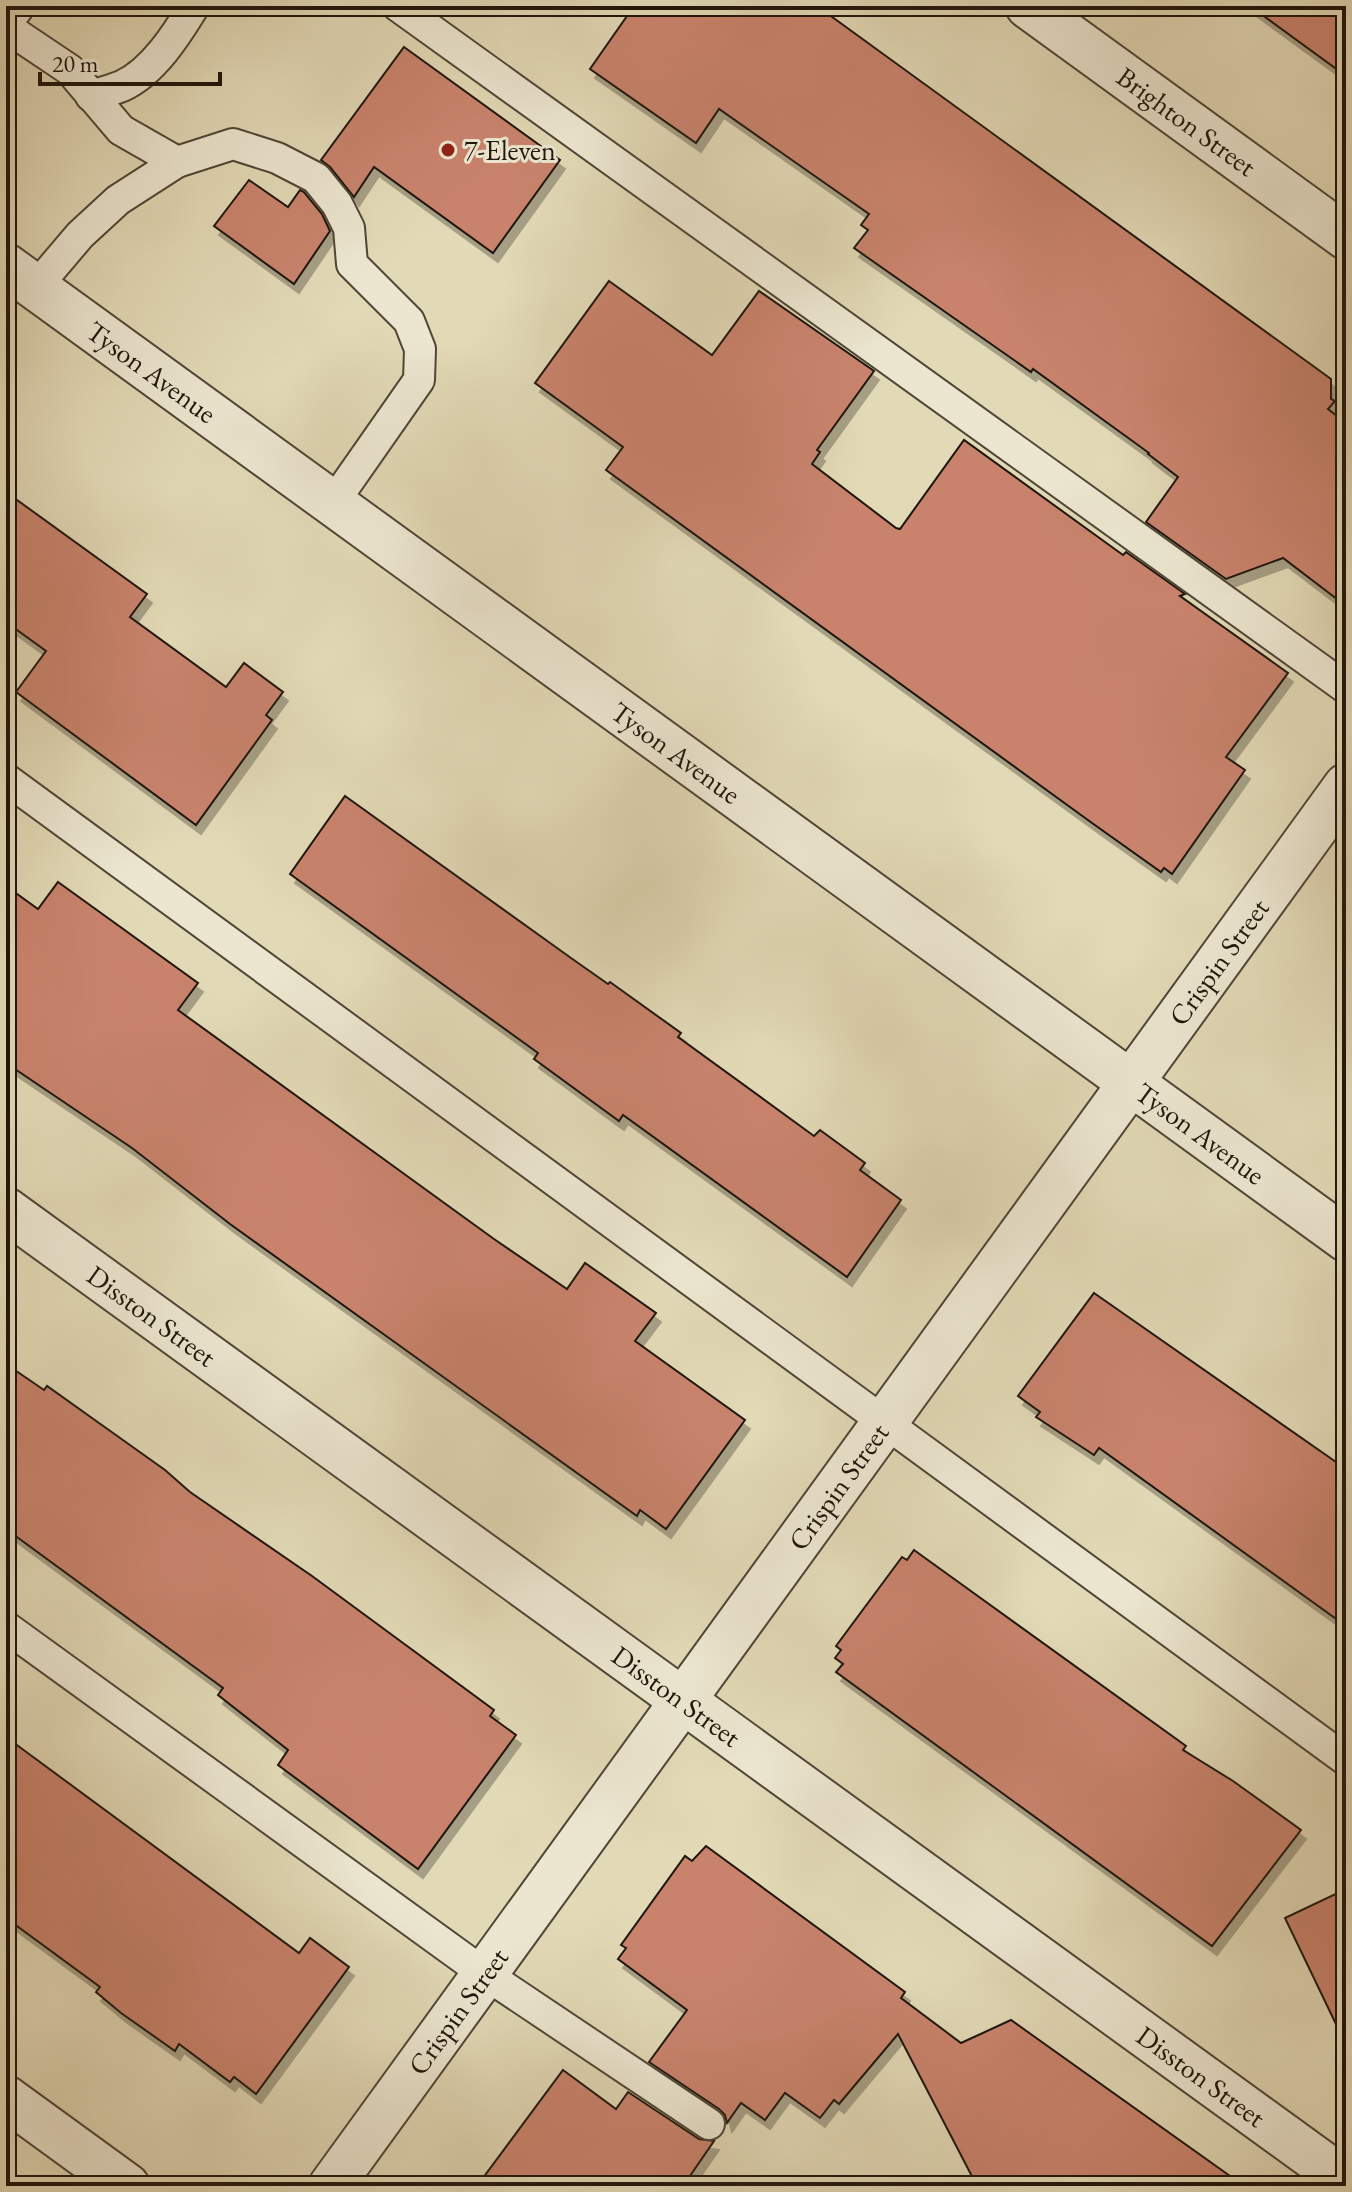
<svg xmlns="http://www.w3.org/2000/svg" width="1352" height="2192" font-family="'EB Garamond',serif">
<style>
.building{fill:#c9836d;stroke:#1e150c;stroke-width:2;filter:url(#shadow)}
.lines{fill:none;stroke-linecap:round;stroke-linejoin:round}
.service-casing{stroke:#4f4636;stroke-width:34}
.minor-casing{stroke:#4f4636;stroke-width:48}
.tertiary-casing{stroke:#4f4636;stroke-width:48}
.service{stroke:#ece6d0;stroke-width:30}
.minor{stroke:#ece6d0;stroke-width:44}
.tertiary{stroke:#ece6d0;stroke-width:44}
.poi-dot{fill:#8f2418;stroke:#ece6d0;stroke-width:3}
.labels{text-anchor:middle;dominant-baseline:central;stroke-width:6;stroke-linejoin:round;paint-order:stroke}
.street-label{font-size:28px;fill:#1e150c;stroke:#ece6d0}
.poi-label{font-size:28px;fill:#1e150c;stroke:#ece6d0;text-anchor:start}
</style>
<defs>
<filter id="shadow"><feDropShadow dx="5" dy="9" stdDeviation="0" flood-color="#0004"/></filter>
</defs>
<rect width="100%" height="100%" fill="#e2d9b6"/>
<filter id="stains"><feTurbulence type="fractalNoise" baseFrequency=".0025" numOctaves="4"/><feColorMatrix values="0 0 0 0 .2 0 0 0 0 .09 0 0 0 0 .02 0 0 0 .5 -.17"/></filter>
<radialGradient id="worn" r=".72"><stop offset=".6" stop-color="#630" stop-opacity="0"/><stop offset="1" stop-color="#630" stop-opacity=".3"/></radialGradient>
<g class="building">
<polygon points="634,6 817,6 1331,379 1331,399 1335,401 1328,409 1346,423 1346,606 1283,558 1226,579 1146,522 1178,477 1148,454 1149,453 1033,369 1031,372 854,248 868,230 861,225 869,214 719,109 696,143 590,69"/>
<polygon points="1250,6 1346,6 1346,76"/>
<polygon points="404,47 560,160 493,253 374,167 354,197 330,167 321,160"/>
<polygon points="249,180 288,207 300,190 304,192 322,214 330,231 294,284 214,226"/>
<polygon points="609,281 712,355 759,291 874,371 817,450 820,452 812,464 896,528 900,529 964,440 1123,555 1126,552 1185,594 1180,596 1288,673 1226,757 1245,770 1172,874 1164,868 1161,872 1092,823 606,470 623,447 535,383"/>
<polygon points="6,492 147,594 130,617 226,687 244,663 283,692 266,715 272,720 196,825 16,692 46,651 6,622"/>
<polygon points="345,796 571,958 608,984 610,982 681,1033 678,1037 814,1136 820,1130 865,1163 860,1170 901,1200 847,1277 623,1115 619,1121 534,1059 538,1053 290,874"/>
<polygon points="58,882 198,983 178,1010 494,1239 567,1289 585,1263 656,1313 635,1341 745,1420 666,1529 640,1510 637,1516 230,1224 132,1148 6,1063 6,886 38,909"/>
<polygon points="1094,1293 1346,1469 1346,1626 1099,1448 1094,1455 1036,1417 1040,1412 1018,1396"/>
<polygon points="6,1364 44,1390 47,1386 92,1418 165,1470 190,1492 312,1576 494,1710 490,1716 516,1735 418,1869 278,1765 288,1750 218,1695 223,1688 6,1529"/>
<polygon points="914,1550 1186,1746 1183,1750 1233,1781 1301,1830 1212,1946 836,1672 843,1664 835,1658 841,1650 836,1646 902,1557 907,1560"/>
<polygon points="6,1737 299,1953 310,1938 349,1967 256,2094 234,2077 230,2082 179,2044 175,2051 121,2013 96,1992 100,1987 6,1918"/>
<polygon points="706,1846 905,1992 901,1998 961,2043 1011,2020 1244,2186 977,2186 898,2034 839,2104 834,2100 820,2118 785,2093 765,2120 741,2103 727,2123 725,2115 719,2109 649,2062 687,2010 618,1959 626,1948 621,1945 685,1856 692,1861"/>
<polygon points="1346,1889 1346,2045 1285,1918"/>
<polygon points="563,2070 616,2109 628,2092 699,2139 714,2141 683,2186 477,2186"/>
</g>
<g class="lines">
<defs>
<g id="service">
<polyline points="398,6 1346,688"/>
<polyline points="6,27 70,70 121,130 177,162"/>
<path d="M91,96c10,-3 21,-6 31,-10 31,-14 55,-52 72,-80"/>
<polyline points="35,288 80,235 118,200 177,162 233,144 277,158 316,178 337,204 349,228 352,264 409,321 420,349 419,380 333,503"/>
<polyline points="6,779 1346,1760"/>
<polyline points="6,1627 485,1974 709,2124"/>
</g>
<g id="minor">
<path id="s1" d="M1028,6l318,231"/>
<path id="s2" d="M6,1210l1340,971"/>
<polyline points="6,2098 127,2186"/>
<path id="s3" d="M331,2186l1015,-1400"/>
</g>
<g id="tertiary">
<polyline points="6,12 11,6"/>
<path id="s4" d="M6,266l1340,973"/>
</g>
</defs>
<use href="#service" class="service-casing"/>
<use href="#minor" class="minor-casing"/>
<use href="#tertiary" class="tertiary-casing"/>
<use href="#service" class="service"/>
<use href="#minor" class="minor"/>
<use href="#tertiary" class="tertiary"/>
</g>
<circle class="poi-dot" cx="448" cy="150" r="8"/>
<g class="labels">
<g class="street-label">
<text stroke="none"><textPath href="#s1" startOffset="196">Brighton Street</textPath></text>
<text stroke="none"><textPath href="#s4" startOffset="180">Tyson Avenue</textPath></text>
<text stroke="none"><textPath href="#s4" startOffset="828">Tyson Avenue</textPath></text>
<text stroke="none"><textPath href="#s3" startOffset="1512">Crispin Street</textPath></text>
<text stroke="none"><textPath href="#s4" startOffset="1476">Tyson Avenue</textPath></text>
<text stroke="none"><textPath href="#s2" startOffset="180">Disston Street</textPath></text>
<text stroke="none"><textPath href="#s3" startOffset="864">Crispin Street</textPath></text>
<text stroke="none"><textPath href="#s2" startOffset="828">Disston Street</textPath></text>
<text stroke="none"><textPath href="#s3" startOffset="216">Crispin Street</textPath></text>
<text stroke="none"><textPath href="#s2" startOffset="1476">Disston Street</textPath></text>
</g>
<g class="poi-label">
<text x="464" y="150">7-Eleven</text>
</g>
</g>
<rect width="1352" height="2192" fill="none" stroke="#e2d9b6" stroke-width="32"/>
<rect x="8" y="8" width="1336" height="2176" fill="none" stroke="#1e150c" stroke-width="4"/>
<rect x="16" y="16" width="1320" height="2160" fill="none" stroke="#1e150c" stroke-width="2"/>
<path d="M40 72v12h180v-12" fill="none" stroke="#1e150c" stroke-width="4"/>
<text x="52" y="72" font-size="24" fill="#1e150c" stroke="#ece6d0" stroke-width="6" paint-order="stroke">20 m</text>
<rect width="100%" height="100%" filter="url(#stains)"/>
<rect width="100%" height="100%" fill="url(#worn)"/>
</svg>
